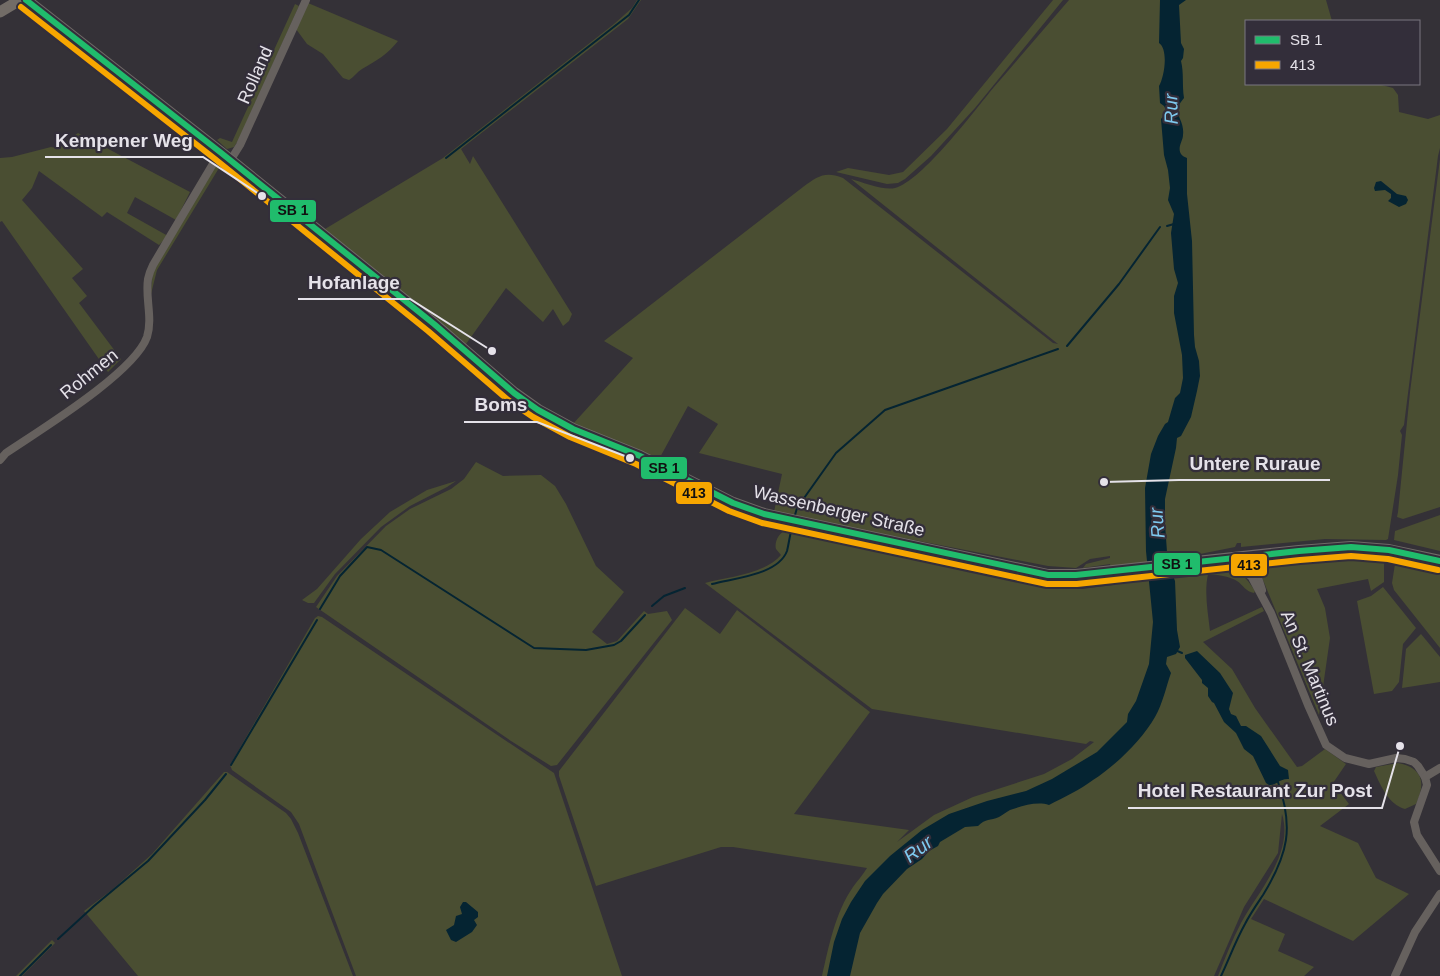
<svg xmlns="http://www.w3.org/2000/svg" width="1440" height="976" font-family="Arial,sans-serif">
<style>
.green{fill:#4a4e32}
.water{fill:#052432}
.lines{fill:none;stroke-linecap:round;stroke-linejoin:round}
.stream{stroke:#052432;stroke-width:2}
.street{stroke:#66615e;stroke-width:8}
.secondary{stroke:#726c67;stroke-width:11}
.primary{stroke:#706a67;stroke-width:12}
.bus-1-casing{stroke:#332e3a;stroke-width:10}
.bus-2-casing{stroke:#332e3a;stroke-width:10}
.bus-1{stroke:#20bc6c;stroke-width:6}
.bus-2{stroke:#f7a600;stroke-width:6}
.labels{text-anchor:middle;dominant-baseline:central;stroke-width:4.5;stroke-linejoin:round;paint-order:stroke}
.street-label{font-size:18px;fill:#e5e2e9;stroke:#332e3a}
.water-label{font-size:19px;font-style:italic;fill:#7ec9ef;stroke:#332e3a}
.leader{fill:none;stroke:#e5e2e9;stroke-width:2}
.callout-dot{fill:#e5e2e9;stroke:#332e3a;stroke-width:2}
.callout-label{font-size:19px;text-anchor:middle;font-weight:bold;fill:#e5e2e9;stroke:#332e3a;stroke-width:4.5;stroke-linejoin:round;paint-order:stroke}
.line-badge{stroke:#332e3a;stroke-width:2}
.pale-badge-label{font-size:14px;text-anchor:middle;font-weight:bold;fill:#111}
</style>
<rect width="100%" height="100%" fill="#343137"/>
<g class="green">
<polygon points="637,0 641,0 628,19 461,149 470,164 473,156 572,314 569,321 563,326 553,309 543,322 506,288 466,344 325,229 443,158 614,24 632,8"/>
<polygon points="1053,0 1063,0 975,108 931,156 905,179 898,183 887,184 836,172 848,168 889,175 903,172 947,129"/>
<path d="M1069,0h257l6,21h-86v63h132l15,4 5,7 1,17 29,7 12,-4v33l-2,8 -34,269 -4,6 2,4 -4,40 -10,64 -2,1 -61,-1 -84,8v-4h-4l-2,4 -35,7 2,13c26,-2 39,1 53,24l-1,2c-8,-1 -11,-8 -17,-12 -8,-5 -20,-6 -29,-7 -4,19 0,38 2,57l52,-24 2,4 -61,31 29,27 23,39 42,59 5,-1 23,-17 21,15 -13,19 16,21 -29,22 38,17 18,35 33,16 -56,47 -89,-42 -13,20 34,15 -7,17 36,16 -10,9h-86c7,-18 14,-36 23,-53 18,-33 53,-70 41,-109l-4,39 -34,54 -30,69h-392c7,-30 13,-63 31,-89 4,-6 10,-12 14,-19l-134,-21h-12l-125,39 -37,-110v-5l126,-163 35,26 17,-24 133,102 -76,102 115,16 -12,12 37,-27 39,-18 71,-23 28,-15 22,-17 -4,-1 -4,3 -214,-35 -167,-126c23,-6 60,-9 76,-28l-5,-6c-2,-7 3,-17 11,-19 6,-2 10,1 16,-1l179,37 2,5 22,4 4,-1h13l22,6 5,6 9,2 23,1 31,-4 -1,-2c-14,2 -51,8 -61,-3l61,-5 -2,-11 -27,4 3,-4 24,-6v-2l-20,3 -14,9 -28,-2 -268,-52 -6,-2 8,-38 -83,-21 19,-29 -30,-18 -30,55 -86,-36 61,-67 -29,-17 199,-154c15,-11 22,-16 40,-9l210,165 5,1 -207,-165c11,3 33,12 44,9 27,-7 80,-78 99,-101 25,-29 50,-58 75,-87z"/>
<path d="M308,3l90,38c-10,13 -22,20 -36,28 -5,3 -8,8 -13,11l-6,-2 -20,-24 -16,-10 -11,-15z"/>
<polygon points="295,4 299,6 239,139 234,147 227,149 217,140 220,138 232,142"/>
<polygon points="78,133 190,192 176,220 135,197 127,213 168,236 159,245 107,212 102,217 39,171 32,188 22,200 83,269 72,278 87,296 79,303 121,359 108,372 2,221 0,222 0,158 12,157 51,147 56,148"/>
<polygon points="1440,159 1440,507 1403,519 1397,517 1398,512 1410,392"/>
<path d="M220,164c14,1 23,19 33,27 9,9 19,14 31,20l123,98 109,93 -1,6 -61,-52 -235,-188 -62,102 -7,28 3,-27 63,-106z"/>
<polygon points="476,462 503,476 541,475 555,486 566,504 596,566 624,592 592,632 607,644 617,641 644,611 648,614 667,611 672,620 557,765 551,766 511,741 316,607 337,576 386,526 410,509 451,489 464,479"/>
<polygon points="456,481 447,487 410,506 381,527 335,574 314,603 308,603 302,600 317,589 361,539 390,512 427,490"/>
<polygon points="1440,515 1440,551 1394,540 1395,531"/>
<polygon points="1355,552 1384,554 1384,582 1371,591 1368,579 1317,589 1325,608 1330,638 1319,715 1258,568 1258,563 1262,560"/>
<polygon points="1395,564 1424,570 1440,570 1440,648 1394,590 1392,583"/>
<polygon points="1383,587 1416,628 1403,644 1399,682 1392,691 1374,694 1357,601 1371,596"/>
<polygon points="318,616 322,617 554,773 622,976 356,976 299,824 291,812 232,770 230,765 315,618"/>
<polygon points="1421,634 1440,657 1440,682 1402,688 1406,649"/>
<path d="M1398,763c25,5 28,20 18,41l-11,5c-17,-5 -24,-23 -31,-38l2,-4z"/>
<polygon points="224,772 227,772 286,813 291,819 298,833 353,976 138,976 84,911 113,889 152,854"/>
<polygon points="52,940 55,943 22,976 16,976"/>
</g>
<g class="water">
<path d="M1160,0h26l-7,5 2,38 3,6 -1,9 -2,3c3,12 1,24 3,37 -14,16 1,20 -1,37 0,6 -6,12 -2,19 1,2 4,3 6,4v36l5,47 2,94 1,12 4,14 1,15 -3,15 -6,26 -10,19 -4,2 -1,10 -11,51v25l2,28 4,19 4,10 2,49 3,17 -4,7 -9,3 -1,7 5,9c-5,14 -8,30 -16,44 -13,23 -40,49 -62,63 -13,10 -29,17 -44,25 -12,-4 -27,1 -39,5 -4,2 -7,5 -11,7 -9,4 -13,1 -21,9l-13,1 -25,15 -2,4 -9,5 -7,8 -15,10 -24,25 -6,9 -17,30 -10,43h-23l7,-34 8,-23 9,-17 14,-21 25,-25 32,-26 27,-16 38,-13 39,-10 26,-12 45,-27 30,-30 1,-8 8,-13 13,-37 4,-42 -7,-71 -1,-63 6,-34 7,-18 7,-12 3,-2 7,-24 5,-5 3,-15 -1,-23 -8,-42v-17l4,-13 -4,-14 -3,-36 3,-19 -6,-14 2,-12 -2,-18 -4,-15 -3,-36 6,-7 -3,-6 -4,-3 -1,-17c5,-8 10,-36 0,-43z"/>
<polygon points="1381,181 1397,194 1406,196 1408,200 1406,204 1399,207 1388,201 1391,198 1391,194 1385,190 1375,191 1374,188 1376,182"/>
<path d="M1197,651l23,22 13,20 -4,16 2,5 5,2 5,10h5l15,10 19,30 8,4 1,9c-9,-1 -12,6 -20,6l-3,-2 -13,-27 -9,-7 -8,-16 -12,-11 -10,-19 -2,-1 -4,-6v-8l-6,-5v-3l-17,-22v-3z"/>
<polygon points="463,902 466,902 478,912 478,917 474,920 477,925 472,932 456,942 451,940 446,930 454,925 456,916 462,914 460,907"/>
</g>
<g class="lines">
<g class="stream">
<polyline points="446,158 629,15 639,0"/>
<polyline points="1167,226 1174,224"/>
<polyline points="1067,346 1119,284 1160,227"/>
<polyline points="795,515 797,508 836,453 885,410 1058,349"/>
<path d="M712,584c22,-6 66,-9 75,-33 2,-8 3,-18 6,-27"/>
<polyline points="652,606 664,596 685,588"/>
<polyline points="320,609 340,576 367,547 381,550 534,648 586,650 614,645 621,641 645,615"/>
<polyline points="1175,650 1182,653"/>
<polyline points="231,765 317,620"/>
<polyline points="58,939 94,906 148,861 205,800 226,774"/>
<polyline points="20,976 51,945"/>
<path d="M1221,976c8,-17 15,-36 24,-52 5,-10 12,-20 18,-29 25,-41 31,-67 15,-113"/>
</g>
<g class="street">
<polyline points="230,161 240,145 306,0"/>
<path d="M0,460l6,-7c34,-23 128,-80 141,-116 6,-19 -2,-39 1,-58 1,-5 3,-10 5,-14l67,-113"/>
<polyline points="1251,556 1262,590"/>
<polyline points="1241,557 1271,613 1308,705 1326,745 1345,758 1369,764 1396,758 1405,759 1414,762 1418,766 1425,777 1427,785 1414,822 1417,835 1440,871"/>
<polyline points="1224,561 1238,568 1249,575"/>
<polyline points="1425,777 1440,768"/>
<polyline points="1395,976 1415,932 1440,894"/>
</g>
<polyline class="secondary" points="0,12 20,0"/>
<polyline class="primary" points="26,0 220,152 434,324 514,393 538,410 573,429 640,456 733,503 764,514 1048,575 1076,575 1299,551 1351,547 1389,550 1440,561"/>
<defs>
<polyline id="bus-1" points="26,0 220,152 434,324 514,393 538,410 573,429 640,456 733,503 764,514 1048,575 1076,575 1299,551 1351,547 1389,550 1440,561"/>
<polyline id="bus-2" points="21,7 215,159 428,331 508,400 533,417 570,437 636,464 729,511 762,523 1047,584 1077,584 1300,560 1351,556 1388,559 1438,570"/>
</defs>
<use href="#bus-1" class="bus-1-casing"/>
<use href="#bus-2" class="bus-2-casing"/>
<use href="#bus-1" class="bus-1"/>
<use href="#bus-2" class="bus-2"/>
</g>
<g class="labels">
<g class="street-label">
<text transform="translate(255 75) rotate(-66)">Rolland</text>
<text transform="translate(89 374) rotate(-39)">Rohmen</text>
<text transform="translate(839 511) rotate(13)">Wassenberger Straße</text>
<text transform="translate(1310 668) rotate(67)">An St. Martinus</text>
</g>
<g class="water-label">
<text transform="translate(1171 109) rotate(-91)">Rur</text>
<text transform="translate(1157 523) rotate(-95)">Rur</text>
<text transform="translate(918 849) rotate(-37)">Rur</text>
</g>
</g>
<path class="leader" d="M262 196L203 157H45M492 351L410 299H298M630 458L537 422H464M1104 482L1179 480H1330M1400 746L1382 808H1128"/>
<g class="callout-dot">
<circle cx="262" cy="196" r="5"/>
<circle cx="492" cy="351" r="5"/>
<circle cx="630" cy="458" r="5"/>
<circle cx="1104" cy="482" r="5"/>
<circle cx="1400" cy="746" r="5"/>
</g>
<g class="callout-label">
<text x="124" y="147">Kempener Weg</text>
<text x="354" y="289">Hofanlage</text>
<text x="501" y="411">Boms</text>
<text x="1255" y="470">Untere Ruraue</text>
<text x="1255" y="797">Hotel Restaurant Zur Post</text>
</g>
<g class="line-badge">
<rect x="269" y="199" width="48" height="24" rx="5" fill="#20bc6c"/>
<rect x="640" y="456" width="48" height="24" rx="5" fill="#20bc6c"/>
<rect x="675" y="481" width="38" height="24" rx="5" fill="#f7a600"/>
<rect x="1153" y="552" width="48" height="24" rx="5" fill="#20bc6c"/>
<rect x="1230" y="553" width="38" height="24" rx="5" fill="#f7a600"/>
</g>
<g class="pale-badge-label">
<text x="293" y="215">SB 1</text>
<text x="664" y="473">SB 1</text>
<text x="694" y="498">413</text>
<text x="1177" y="569">SB 1</text>
<text x="1249" y="570">413</text>
</g>
<rect x="1245" y="20" width="175" height="65" fill="#332e3a" stroke="#7a7680"/>
<rect x="1255" y="36" width="25" height="8" fill="#20bc6c" stroke="#7a7680"/>
<text x="1290" y="45" font-size="15" fill="#e5e2e9">SB 1</text>
<rect x="1255" y="61" width="25" height="8" fill="#f7a600" stroke="#7a7680"/>
<text x="1290" y="70" font-size="15" fill="#e5e2e9">413</text>
</svg>
